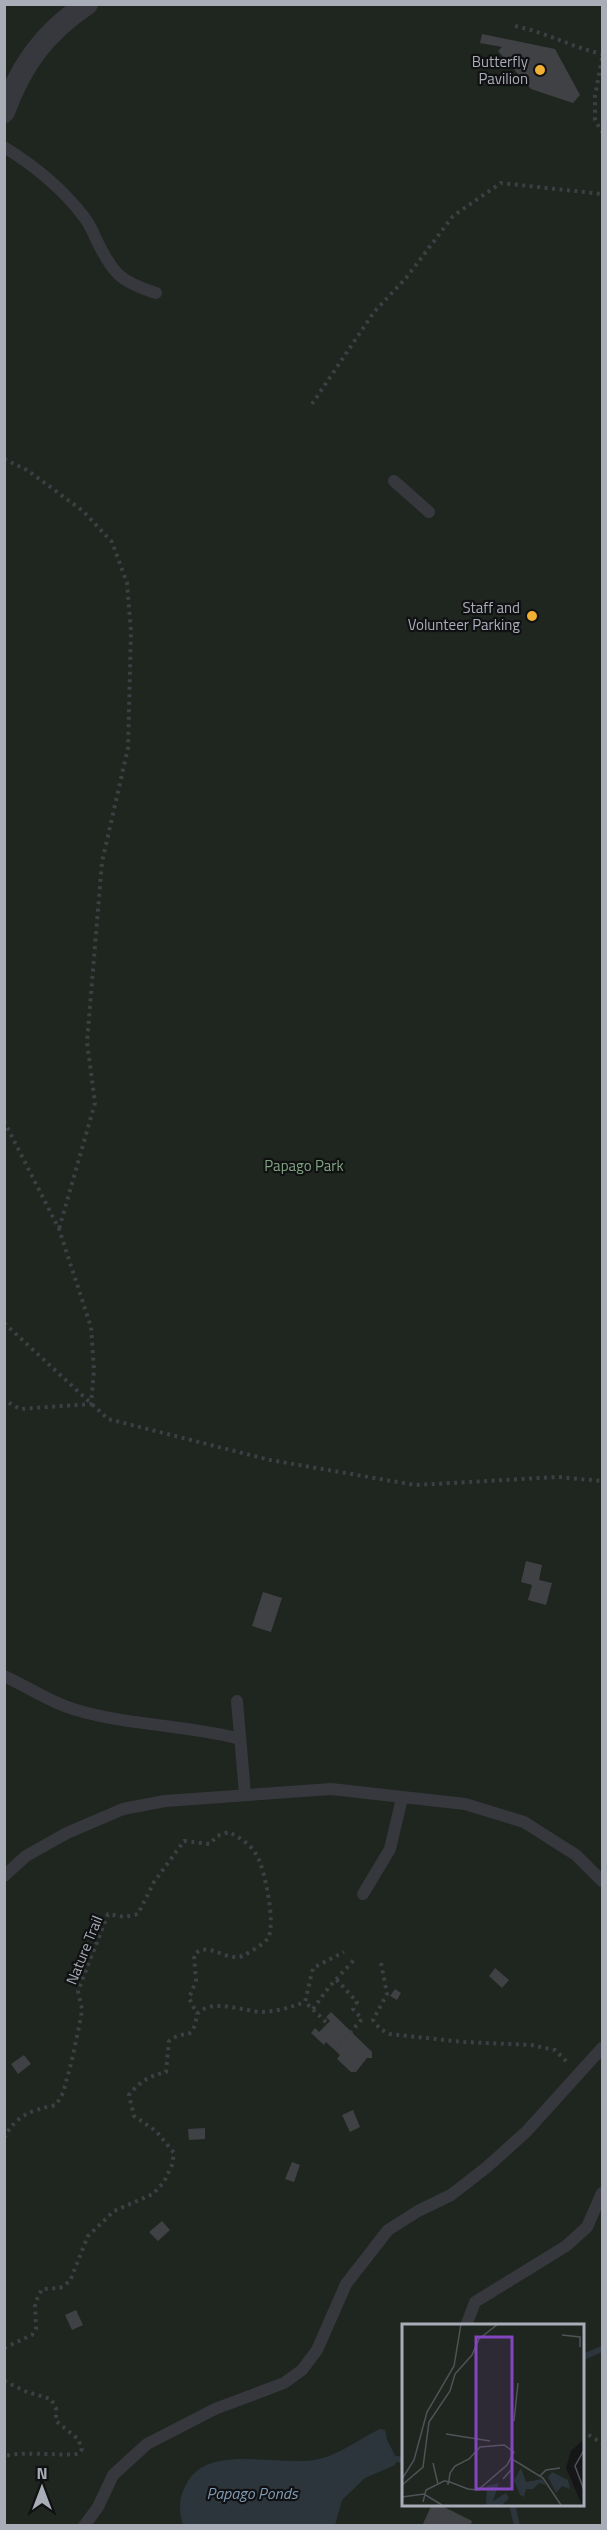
<svg xmlns="http://www.w3.org/2000/svg" width="607" height="2530" font-family="'Titillium Web',sans-serif">
<style>
.green{fill:#1e261f;fill-rule:evenodd}
.water{fill:#2c353c}
.lines{fill:none;stroke-linecap:round;stroke-linejoin:round}
.stream{stroke:#2c353c;stroke-width:6}
.building{fill:#404145}
.path{stroke:#3d3f44;stroke-width:4;stroke-dasharray:3 4.5;stroke-linecap:butt}
.service{stroke:#37383d;stroke-width:12}
.minor{stroke:#37383d;stroke-width:22}
.poi-dot{fill:#f2b134;stroke:#111113;stroke-width:2}
.labels{text-anchor:middle;dominant-baseline:central;stroke-width:4.5;stroke-linejoin:round;paint-order:stroke}
.poi-label{font-size:15px;fill:#a8adb8;stroke:#111113;text-anchor:end}
.park-label{font-size:15px;fill:#7fa381;stroke:#111113}
.street-label{font-size:15px;fill:#a8adb8;stroke:#111113}
.water-label{font-size:16px;font-style:italic;fill:#7f9bb3;stroke:#111113}
.inset-road{fill:none;stroke:#505258;stroke-width:1.5}
.view{fill:#8446be;fill-opacity:0.15;stroke:#8446be;stroke-width:3}
.inset-edge{fill:none;stroke:#a8adb8;stroke-width:3}
</style>
<rect width="100%" height="100%" fill="#161618"/>
<path class="green" d="M5,5h597v2520l-597,1zM403,2326h179v178h-179z"/>
<path class="water" d="M380,2429l5,1 2,10 10,19 -2,6 -30,13 -23,22 -7,25h-152c-5,-16 -4,-29 5,-44 24,-38 92,-13 131,-22 22,-5 41,-21 61,-30z"/>
<g class="lines">
<g class="stream">
<polyline points="582,2363 583,2357 602,2349"/>
<polyline points="397,2459 403,2460"/>
<polyline points="512,2504 517,2526"/>
</g>
</g>
<g class="building">
<polygon points="482,34 555,49 580,95 573,103 531,89 498,51 502,47 480,43"/>
<polygon points="526,1561 542,1565 539,1580 552,1583 546,1605 528,1600 532,1585 521,1582"/>
<polygon points="263,1592 282,1598 271,1632 252,1626"/>
<polygon points="495,1968 509,1980 502,1988 489,1976"/>
<polygon points="395,1989 401,1993 397,2000 390,1996"/>
<polygon points="331,2012 372,2052 372,2058 367,2058 356,2072 351,2072 337,2059 340,2055 326,2042 324,2045 311,2033 315,2028 319,2032 330,2021 326,2017"/>
<polygon points="24,2055 31,2064 18,2074 11,2064"/>
<polygon points="353,2110 360,2127 350,2132 342,2115"/>
<polygon points="205,2128 205,2139 189,2140 188,2129"/>
<polygon points="292,2162 300,2165 294,2182 285,2179"/>
<polygon points="162,2221 170,2230 158,2241 149,2232"/>
<polygon points="76,2310 83,2325 72,2330 65,2315"/>
<polygon points="432,2504 438,2504 472,2521 470,2526 422,2526"/>
</g>
<g class="lines">
<g class="path">
<path d="M515,26c33,7 56,21 87,28"/>
<polyline points="602,58 595,96 595,120 602,132"/>
<polyline points="312,404 374,312 406,278 453,216 501,183 602,194"/>
<polyline points="4,459 27,470 83,511 112,542 127,583 131,631 128,748 102,862 87,1042 95,1103 59,1229"/>
<polyline points="4,1121 59,1229 91,1327 94,1370 91,1404 20,1409 4,1400"/>
<polyline points="4,1323 108,1419 270,1460 415,1485 558,1477 602,1481"/>
<polyline points="381,1963 387,1994 373,2020 380,2029 390,2034 463,2042 531,2045 555,2050 569,2064"/>
<polyline points="313,2009 329,1987 354,1960"/>
<polyline points="326,2022 305,2002 313,1968 344,1952"/>
<polyline points="335,2050 362,2019 353,2009 357,2002 336,1979"/>
<path d="M4,2138c12,-23 28,-28 52,-33l7,-12 9,-33 9,-43 1,-8 -4,-18 30,-77 17,3 13,-3 16,-32 30,-41 26,3 7,-8 12,-4c11,6 22,12 28,24 8,14 19,68 11,82 -4,6 -17,13 -23,17 -19,9 -37,-16 -51,0l2,26 -7,17 8,16"/>
<path d="M4,2348l28,-13 4,-6 -1,-26 7,-14 18,-1 10,-7 18,-45 26,-25 39,-17 11,-12 8,-17 2,-12 -18,-22 -22,-15 -5,-21c11,-14 21,-19 37,-23l3,-31c18,-14 23,4 28,-27 16,-17 46,-2 66,-2 16,-1 28,-5 42,-10"/>
<path d="M4,2381l23,11 24,7 5,9v13l22,18 4,10 -4,5c-24,2 -52,-3 -74,2"/>
<polyline points="582,2431 602,2443"/>
</g>
<g class="service">
<path d="M4,147c31,19 58,41 80,70 6,7 9,16 13,24 16,33 24,41 59,52"/>
<polyline points="394,481 429,512"/>
<path d="M4,1676c26,12 49,28 76,35 53,15 108,14 160,28"/>
<polyline points="237,1701 245,1794"/>
<polyline points="4,1876 26,1856 67,1833 123,1809 165,1801 331,1789 465,1804 524,1822 576,1855 602,1881"/>
<polyline points="363,1894 390,1849 402,1798"/>
<polyline points="466,2326 475,2302 566,2246 587,2227 602,2193"/>
<polyline points="84,2526 98,2507 113,2475 147,2444 215,2409 284,2383 302,2370 317,2350 346,2284 388,2230 418,2211 451,2195 487,2167 526,2132 602,2048"/>
</g>
<path class="minor" d="M4,112c17,-47 41,-80 83,-108"/>
</g>
<g class="poi-dot">
<circle cx="540" cy="70" r="6"/>
<circle cx="532" cy="616" r="6"/>
</g>
<g class="labels">
<g class="poi-label">
<text x="528" y="61">Butterfly<tspan x="528" dy="17">Pavilion</tspan></text>
<text x="520" y="607">Staff and<tspan x="520" dy="17">Volunteer Parking</tspan></text>
</g>
<g class="park-label">
<text x="304" y="1165">Papago Park</text>
</g>
<g class="street-label">
<text transform="translate(84 1950) rotate(-68)">Nature Trail</text>
</g>
<g class="water-label">
<text x="252" y="2493">Papago Ponds</text>
</g>
</g>
<g transform="translate(402 2324)">
<rect width="182" height="182" fill="#161618"/>
<path d="M0,0h181v116l-12,11 -5,17 16,37h-180z" fill="#1e261f"/>
<path d="M119,144l5,14 16,-3 4,6 -7,-2 -6,6h-7l-2,8 -4,-2 -6,-15zM150,148l16,8 2,9 -8,-3 -6,7 -8,-16zM97,159l-6,18 13,-8 3,5 -7,7h-16l1,-19z" fill="#2c353c"/>
<path class="inset-road" d="M160,11l18,2v10M53,50l17,-19 7,-16 19,-15M112,97l4,-38M44,110l44,7M182,126l-9,16 9,24M110,135l31,19 18,27M31,139l5,21M138,152l6,-6 14,-2M0,155l12,-19 13,-48 27,-46 7,-42M101,155l9,-10v-9M0,161l21,-18 6,-45 21,-31 5,-17M0,173l22,-3 18,11M21,178l3,-12 18,-9h1l4,1h1l18,7 10,1 29,-25 7,-13 -10,-7 -24,2 -11,12 -14,7 -5,7 -1,7v2l-1,1v2"/>
<path class="view" d="M74,13h36v152h-36z"/>
<rect width="182" height="182" class="inset-edge"/>
</g>
<rect width="607" height="2530" fill="none" stroke="#a8adb8" stroke-width="12"/>
<g transform="translate(42 2488)" stroke="#111113" stroke-width="4.5" paint-order="stroke">
<path d="M0-4.5L10 22L0 15L-10 22Z" fill="#a8adb8"/>
<text y="-9" font-size="16" font-weight="bold" text-anchor="middle" fill="#a8adb8">N</text>
</g>
</svg>
